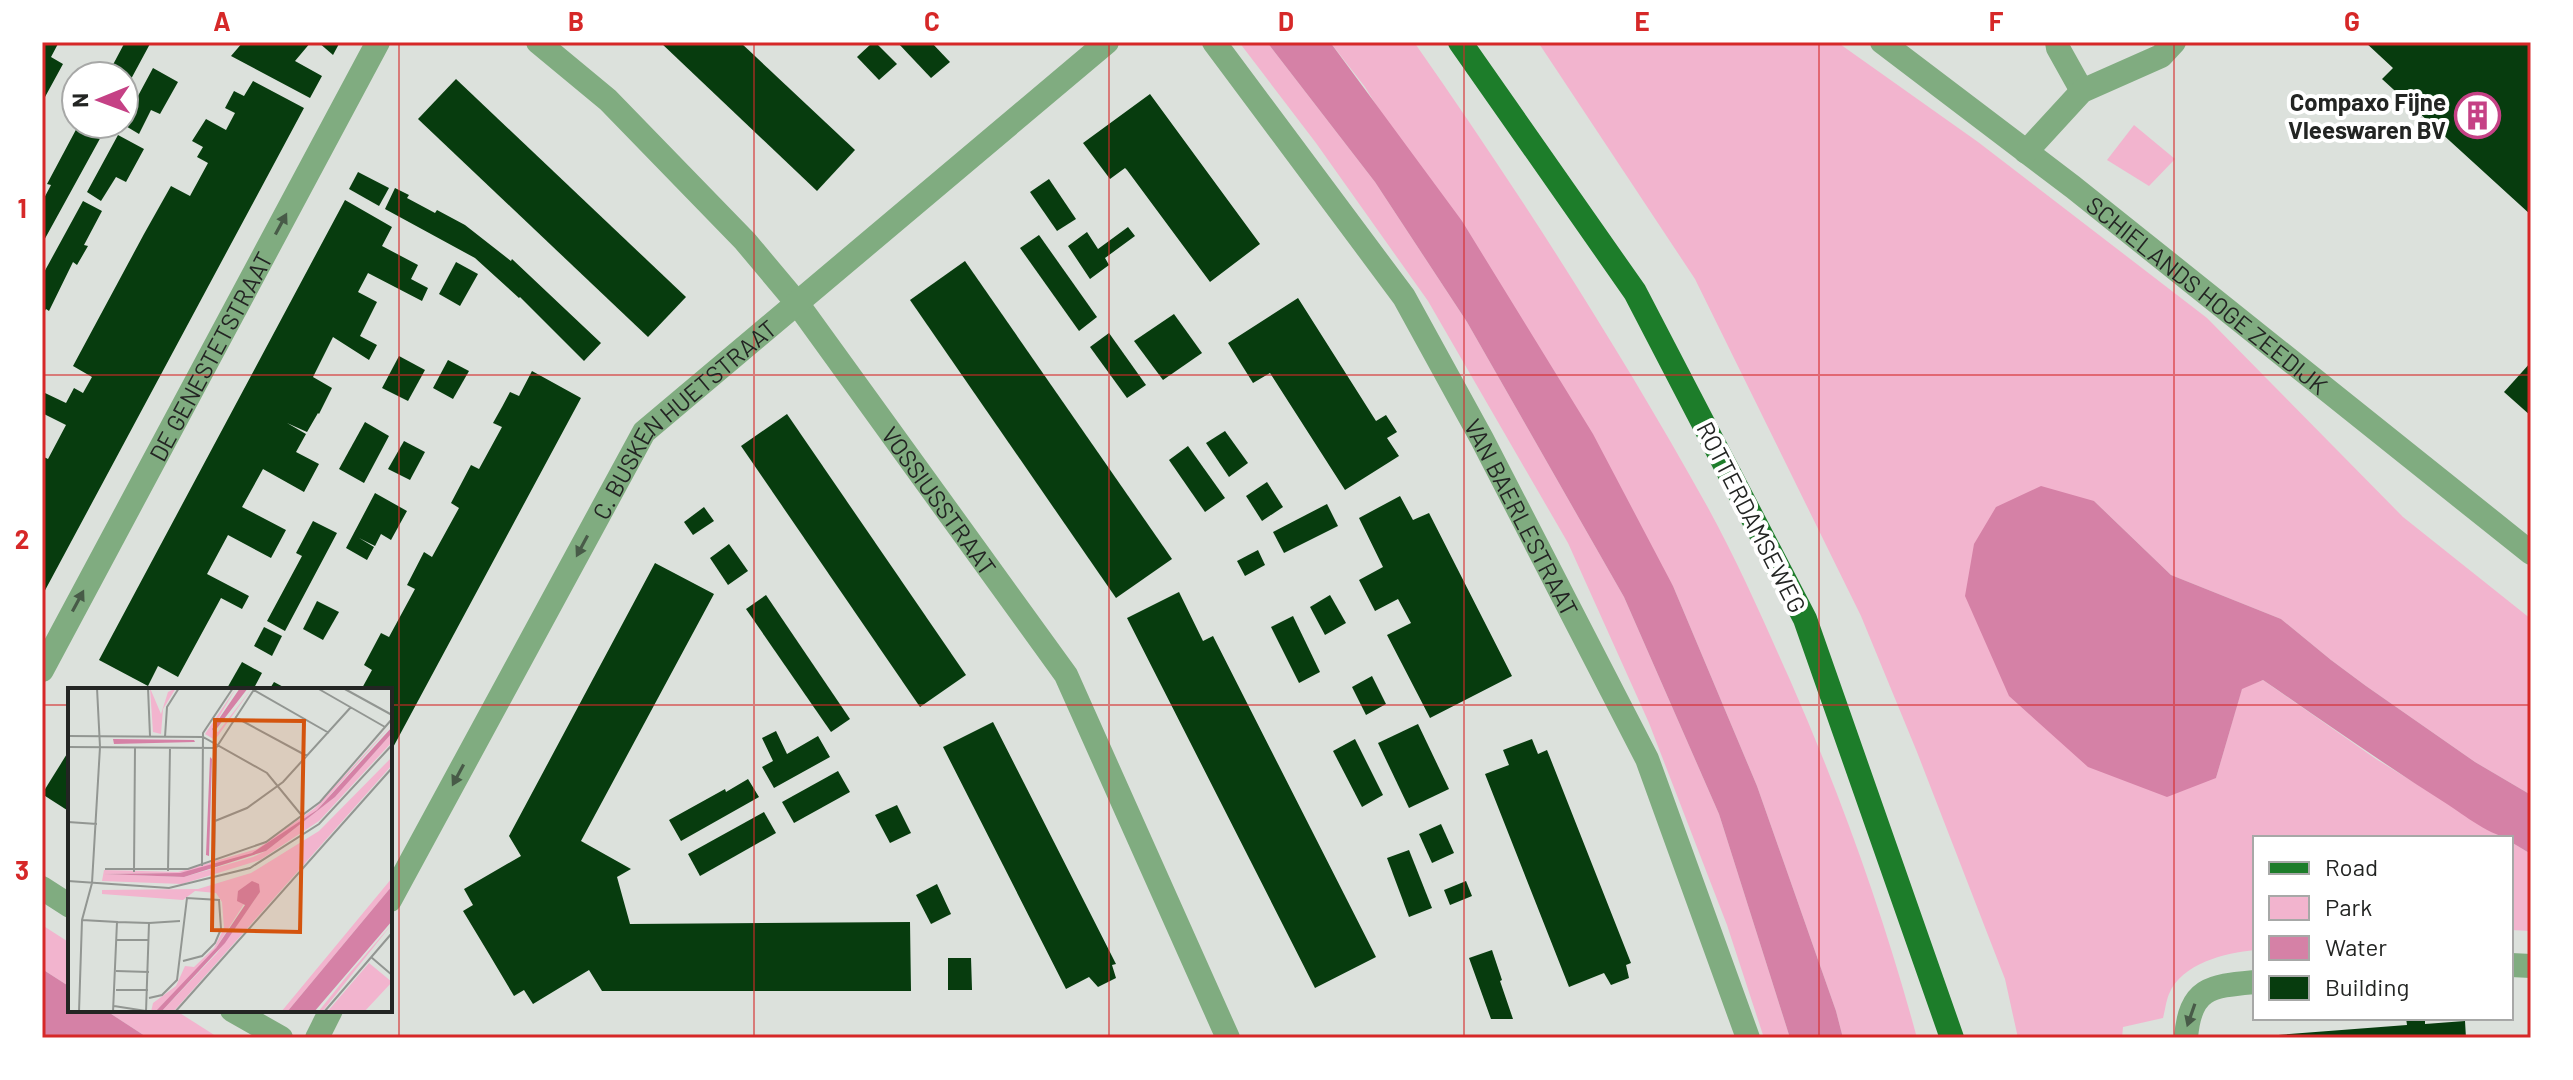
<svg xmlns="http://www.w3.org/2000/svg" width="2573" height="1080" font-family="Barlow,sans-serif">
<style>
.green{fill:#f2b4ce}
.water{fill:#d581a6}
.building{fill:#073c0e}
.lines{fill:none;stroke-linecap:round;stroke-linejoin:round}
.minor{stroke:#80ac80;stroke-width:24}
.major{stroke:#1d7d2a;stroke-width:24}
.oneway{fill:#485b48}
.grid{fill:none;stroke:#d62828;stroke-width:2;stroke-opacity:0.55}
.labels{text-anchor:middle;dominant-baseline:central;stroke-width:8;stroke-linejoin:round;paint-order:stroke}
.poi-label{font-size:24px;font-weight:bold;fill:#232523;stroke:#fff;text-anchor:end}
.street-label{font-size:24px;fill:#232523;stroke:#fff}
.inset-road{fill:none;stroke:#929692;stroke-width:2}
.view{fill:#d4540e;fill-opacity:0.15;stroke:#d4540e;stroke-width:4}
.inset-edge{fill:none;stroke:#232523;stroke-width:4}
.neatline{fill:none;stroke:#d62828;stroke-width:3}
.grid-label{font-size:26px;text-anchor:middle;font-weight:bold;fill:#d62828}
</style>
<rect width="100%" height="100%" fill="#dce1dc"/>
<g class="green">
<polygon points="1239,42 1267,42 1375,182 1467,322 1624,597 1719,814 1790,1038 1764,1038 1727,925 1649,723 1568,543 1428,301 1316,143"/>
<path d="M1330,42h84c105,150 204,304 293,464 31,56 57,116 83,174 51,116 94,236 127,358h-74l-7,-27 -79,-225 -84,-200 -308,-499z"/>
<path d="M1538,42h299l141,100 229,176 196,199 128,102v176l-56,-33 -109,-76 -35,-26 -50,-41 -110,-44 -77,-74 122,277 26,-90 21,-8 113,79 128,79h-249v112c-30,3 -73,13 -86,44 -3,7 -4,17 -6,24l-40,9 -1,11h-104l-13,-59 -88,-227 -56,-136 -166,-337z"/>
<polygon points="2134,125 2175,159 2149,186 2107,160"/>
<polygon points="2511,842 2531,854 2531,931 2511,930"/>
<polygon points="42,925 70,943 70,987 42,969"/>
<polygon points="105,1010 175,1010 219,1038 148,1038"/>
</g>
<g class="water">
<polygon points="1267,42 1330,42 1462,221 1593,434 1673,586 1757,786 1836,1011 1843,1038 1790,1038 1719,814 1624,597 1467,322 1375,182"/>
<path d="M2041,486l53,15 77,74 110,44 50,41 35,26 109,76 56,33v59l-20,-12v-4c-17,0 -49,-24 -64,-34 -63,-40 -123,-82 -184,-124l-21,9 -26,89 -49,19 -79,-30 -79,-71 -44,-100 9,-52 22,-37z"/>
<polygon points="42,969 70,987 70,1010 105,1010 148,1038 42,1038"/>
</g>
<g class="building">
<polygon points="42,42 59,42 51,57 63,64 45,97 42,96"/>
<polygon points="125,42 151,42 124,92 124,76 107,76"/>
<polygon points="243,42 311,42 295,61 322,76 310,98 231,56"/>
<polygon points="318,42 340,42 333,55"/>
<polygon points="660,42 740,42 855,150 817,191"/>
<polygon points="873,42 875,42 897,64 879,80 857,57"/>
<polygon points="897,42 931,42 950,62 931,78"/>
<polygon points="2365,42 2531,42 2531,215 2382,79 2393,68"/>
<polygon points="153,68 178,82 160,114 151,110 139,134 124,125 124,122"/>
<polygon points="456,79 686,297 648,337 418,119"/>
<polygon points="253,81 304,108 42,596 42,456 48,459 66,425 42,413 42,399 45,393 66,403 74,388 83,393 92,377 73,366 144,234 171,186 190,196 208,163 197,157 203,147 192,141 206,119 226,130 235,113 225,108 234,91 244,96"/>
<polygon points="1150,94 1260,244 1210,282 1127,170 1125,168 1110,179 1083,143"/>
<polygon points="79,124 108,124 42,244 42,202 51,185 47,184"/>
<polygon points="118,135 144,149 126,182 116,177 101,201 87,192"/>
<polygon points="358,172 389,188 379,206 349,189"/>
<polygon points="1049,179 1076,219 1057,231 1030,192"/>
<polygon points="395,188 409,195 407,198 435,213 437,210 465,225 511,261 512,259 601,343 584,361 520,297 519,298 475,258 385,209"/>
<polygon points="345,200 392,227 382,246 418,265 411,279 428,288 422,301 368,273 358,292 377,302 360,336 377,345 369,360 333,337 313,377 332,388 319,414 318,413 307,432 287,423 306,434 296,452 319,464 304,492 263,469 242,507 286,530 271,558 228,535 207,574 249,596 242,609 221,598 178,677 158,666 148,686 99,660"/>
<polygon points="83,201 102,211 84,245 88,246 77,265 73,262 49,311 46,309 42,316 42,276"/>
<polygon points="1128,227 1135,236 1105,258 1109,265 1090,279 1068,246 1087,232 1098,249"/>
<polygon points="1039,235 1097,317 1079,331 1020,248"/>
<polygon points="965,261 1172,559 1116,598 910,300"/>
<polygon points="456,262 478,274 460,306 439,294"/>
<polygon points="1298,298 1376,421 1386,415 1397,432 1387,438 1399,456 1345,490 1270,373 1253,383 1228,343"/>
<polygon points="1174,314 1202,353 1163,380 1134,341"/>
<polygon points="1109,333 1146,385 1127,398 1090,347"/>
<polygon points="399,356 425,370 408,401 382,388"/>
<polygon points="448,360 469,371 453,399 433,388"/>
<polygon points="2531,362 2531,416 2504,392"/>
<polygon points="532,371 581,398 390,753 390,690 361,690 372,670 364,665 381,633 389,637 415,589 407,585 424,552 432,557 459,508 451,503 471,465 479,469 502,427 493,423 502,407 510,392 519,396"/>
<polygon points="787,414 966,675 920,707 741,446"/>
<polygon points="365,422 389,436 364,483 339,469"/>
<polygon points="1225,431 1248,463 1229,477 1206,443"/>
<polygon points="404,441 425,452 410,480 388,469"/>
<polygon points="1188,446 1225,498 1205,512 1169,460"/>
<polygon points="1267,482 1283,507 1262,521 1246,496"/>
<polygon points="375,493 407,511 391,540 381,534 375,546 359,538 374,547 367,560 346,548"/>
<polygon points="1400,496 1413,520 1429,513 1512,676 1430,718 1387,635 1411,623 1398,599 1375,611 1359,580 1383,567 1359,518"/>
<polygon points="1327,504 1338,526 1284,553 1273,532"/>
<polygon points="704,507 714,521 693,535 684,522"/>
<polygon points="313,521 337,533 285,631 267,621 302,556 296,553"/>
<polygon points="729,544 748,571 728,585 710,558"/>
<polygon points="1258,550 1265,565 1245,576 1237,561"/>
<polygon points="655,563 714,594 581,841 631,869 617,877 630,924 910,922 911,991 602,991 589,970 533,1004 524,990 514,996 489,954 463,911 473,905 464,889 521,856 509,836"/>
<polygon points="1179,592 1203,641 1213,636 1376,957 1315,988 1127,618"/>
<polygon points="766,595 850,719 831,732 746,609"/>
<polygon points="1330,595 1346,623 1325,635 1310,607"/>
<polygon points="317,601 339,612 323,640 303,629"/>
<polygon points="1293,616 1320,672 1299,683 1271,627"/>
<polygon points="264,627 282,636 272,656 254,646"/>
<polygon points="242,662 262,673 253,690 226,690"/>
<polygon points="1372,676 1386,704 1366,715 1352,687"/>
<polygon points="274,682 289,690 269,690"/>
<polygon points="993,722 1116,964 1112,965 1116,978 1098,987 1089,977 1066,989 943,747"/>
<polygon points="1418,724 1449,789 1409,808 1378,743"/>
<polygon points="776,731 787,754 818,736 830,757 774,788 762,767 773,761 762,738"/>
<polygon points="1355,739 1383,795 1362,807 1333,751"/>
<polygon points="1532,739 1538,754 1547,750 1631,963 1626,965 1629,978 1611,985 1604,973 1569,987 1485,774 1509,765 1503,750"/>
<polygon points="70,749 70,812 42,794"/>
<polygon points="838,771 850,792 794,823 782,802"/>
<polygon points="748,779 759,797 681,841 669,820 725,789 726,792"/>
<polygon points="897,805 911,833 890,843 875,815"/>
<polygon points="764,812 776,833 700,876 688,854"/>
<polygon points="1441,824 1454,853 1432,863 1419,834"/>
<polygon points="1409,850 1432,908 1409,917 1387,858"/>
<polygon points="1466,881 1472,896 1450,905 1444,890"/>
<polygon points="937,884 951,914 931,924 916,895"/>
<polygon points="1492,950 1502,980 1500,981 1513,1019 1491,1019 1469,958"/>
<polygon points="948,958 971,958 972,990 948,990"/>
<polygon points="2406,1018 2425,1018 2425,1024 2465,1021 2466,1038 2265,1038 2265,1036 2407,1025"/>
</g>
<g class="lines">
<g class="minor">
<path id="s1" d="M538,42l70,58 137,141 52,62 269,372 162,363"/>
<path id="s2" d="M1214,42l190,255 78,142 165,320 101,279"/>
<path id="s3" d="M1882,42l191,145 458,366"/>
<polyline points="2057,42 2058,48 2082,91"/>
<polyline points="2026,152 2082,91 2161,56 2174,42"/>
<path id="s4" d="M42,670l336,-628"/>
<polyline points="42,888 70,906"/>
<path id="s5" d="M390,900l254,-468 463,-390"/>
<polyline points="2511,965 2531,966"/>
<polyline points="232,1010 281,1038"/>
<polyline points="317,1038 331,1010"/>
<path d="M2186,1038c4,-51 25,-52 69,-56"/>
</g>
<polyline class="major" points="1460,42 1635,292 1805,619 1952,1038"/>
</g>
<defs><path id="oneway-solid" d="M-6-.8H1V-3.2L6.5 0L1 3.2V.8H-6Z" transform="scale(2)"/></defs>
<g class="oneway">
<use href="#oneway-solid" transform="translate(281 224) rotate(-62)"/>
<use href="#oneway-solid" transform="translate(582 546) rotate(118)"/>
<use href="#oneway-solid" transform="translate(78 601) rotate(-62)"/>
<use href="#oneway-solid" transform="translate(458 775) rotate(118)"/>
<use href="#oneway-solid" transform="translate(2191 1015) rotate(109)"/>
</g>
<path class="grid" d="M399,42v996M754,42v996M1109,42v996M1464,42v996M1819,42v996M2174,42v996M42,375h2489M42,705h28M390,705h2141"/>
<defs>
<symbol id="building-ring" viewBox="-11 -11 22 22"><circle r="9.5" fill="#fff" stroke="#c54185" stroke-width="1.5"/><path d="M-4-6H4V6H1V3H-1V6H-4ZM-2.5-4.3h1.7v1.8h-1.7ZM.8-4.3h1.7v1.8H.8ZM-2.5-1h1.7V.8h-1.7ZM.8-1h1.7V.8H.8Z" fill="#c54185"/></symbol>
</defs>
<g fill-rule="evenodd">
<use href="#building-ring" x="2452" y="90" width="51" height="51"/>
</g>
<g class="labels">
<g class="poi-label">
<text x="2446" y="101">Compaxo Fijne<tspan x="2446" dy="28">Vleeswaren BV</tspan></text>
</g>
<g class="street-label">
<text stroke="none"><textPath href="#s3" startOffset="412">SCHIELANDS HOGE ZEEDIJK</textPath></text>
<text stroke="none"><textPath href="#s4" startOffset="356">DE GENESTETSTRAAT</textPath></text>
<text stroke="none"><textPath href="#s5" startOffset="568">C. BUSKEN HUETSTRAAT</textPath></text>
<text stroke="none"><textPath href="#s1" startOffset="612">VOSSIUSSTRAAT</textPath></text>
<text transform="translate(1752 517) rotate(63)">ROTTERDAMSEWEG</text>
<text stroke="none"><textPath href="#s2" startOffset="568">VAN BAERLESTRAAT</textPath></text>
</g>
</g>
<g transform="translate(68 688)">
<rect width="324" height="324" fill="#dce1dc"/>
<path d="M82,0l11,26 7,-22 8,-4 -13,21 -2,25 -8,-2zM168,0l-24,41 6,3 34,-44 -37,52 -10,-6zM324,36l-75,86 -30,24 -35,19 -34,13 -38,7 -76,1 80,3 69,-20 13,-6 69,-54 57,-64v9l-73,79 -59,39 -78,24 -80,-3 2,-11 74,2 79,-23 58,-41zM324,69v8l-219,247h-12l56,-59 43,-61 -16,12 -32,50 -57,58h-4l2,-9 23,-17 9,-20 9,1 20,-19 10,-20 -2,-26 -6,-9 -21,-2 -12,9 -81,-6v-4l96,-1 53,-16 68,-42zM324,190v8l-105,126h-6zM324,236l-70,88h-4l29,-36zM301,275l23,19 -28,30h-37z" fill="#f2b4ce"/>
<path d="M172,0h8l-34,44 -2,-3zM324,39v6l-57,64 -69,54 -82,26 -80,-3 76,-1 72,-20 65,-43zM45,51l81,1 1,2 -81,2zM142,69l2,2 -3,97 -3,-1zM184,193l7,3 1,8 -35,51 -64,69h-6l61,-64 29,-43 -8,-4 1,-10zM324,198v35l-78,91h-27z" fill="#d581a6"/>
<path class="inset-road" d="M80,0l2,48M249,0l68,39M275,0l49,27M186,2l75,43M167,29l72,39M0,48l135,1 64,36 36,44M97,49l2,-30 12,-19M0,59l148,1M147,133l32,-13 36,-26 68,-75M0,134l29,2M146,176l2,-116 39,-60M134,178l1,-133 30,-45M37,181h83l78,-27 54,-40 72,-83M100,183l2,-123M66,184l1,-124M0,193l101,7 81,-20 69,-44 73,-79M24,195l8,-136 -3,-59M14,232l35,2 -4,90M49,234l32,1 -3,89M81,235l31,-2M49,252h32M303,269l21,18M48,283l33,1M48,302h32M81,310l13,-3 15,-15 10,-82 32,2 2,29 -6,14 -13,13 -19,5M46,318l32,5M11,324l3,-92 10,-37M107,324l217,-244M256,324l68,-79"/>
<path class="view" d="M147,32l89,1 -4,211 -88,-2z"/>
<rect width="324" height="324" class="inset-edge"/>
</g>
<rect width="2573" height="1080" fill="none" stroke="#ffffff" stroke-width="88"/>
<rect x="2253" y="836" width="260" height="184" fill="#ffffff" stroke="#a7a8a7" stroke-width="2"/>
<rect x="2269" y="862" width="40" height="12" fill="#1d7d2a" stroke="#a7a8a7" stroke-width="2"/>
<text x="2325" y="876" font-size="24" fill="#232523">Road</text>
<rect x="2269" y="896" width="40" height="24" fill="#f2b4ce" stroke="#a7a8a7" stroke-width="2"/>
<text x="2325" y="916" font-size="24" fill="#232523">Park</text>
<rect x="2269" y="936" width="40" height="24" fill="#d581a6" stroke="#a7a8a7" stroke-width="2"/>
<text x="2325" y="956" font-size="24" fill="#232523">Water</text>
<rect x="2269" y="976" width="40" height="24" fill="#073c0e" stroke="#a7a8a7" stroke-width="2"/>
<text x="2325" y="996" font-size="24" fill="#232523">Building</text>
<g transform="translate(100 100) rotate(269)"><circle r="38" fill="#ffffff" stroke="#a7a8a7" stroke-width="2"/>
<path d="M0-6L14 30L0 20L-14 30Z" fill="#c54185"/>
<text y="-12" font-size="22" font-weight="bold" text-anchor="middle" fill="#232523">N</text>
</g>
<rect x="44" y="44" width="2485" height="992" class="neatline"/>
<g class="grid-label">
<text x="222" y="31">A</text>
<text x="576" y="31">B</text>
<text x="932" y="31">C</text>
<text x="1286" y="31">D</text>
<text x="1642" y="31">E</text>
<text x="1996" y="31">F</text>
<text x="2352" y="31">G</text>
<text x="22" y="218">1</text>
<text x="22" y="549">2</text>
<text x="22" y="880">3</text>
</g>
</svg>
